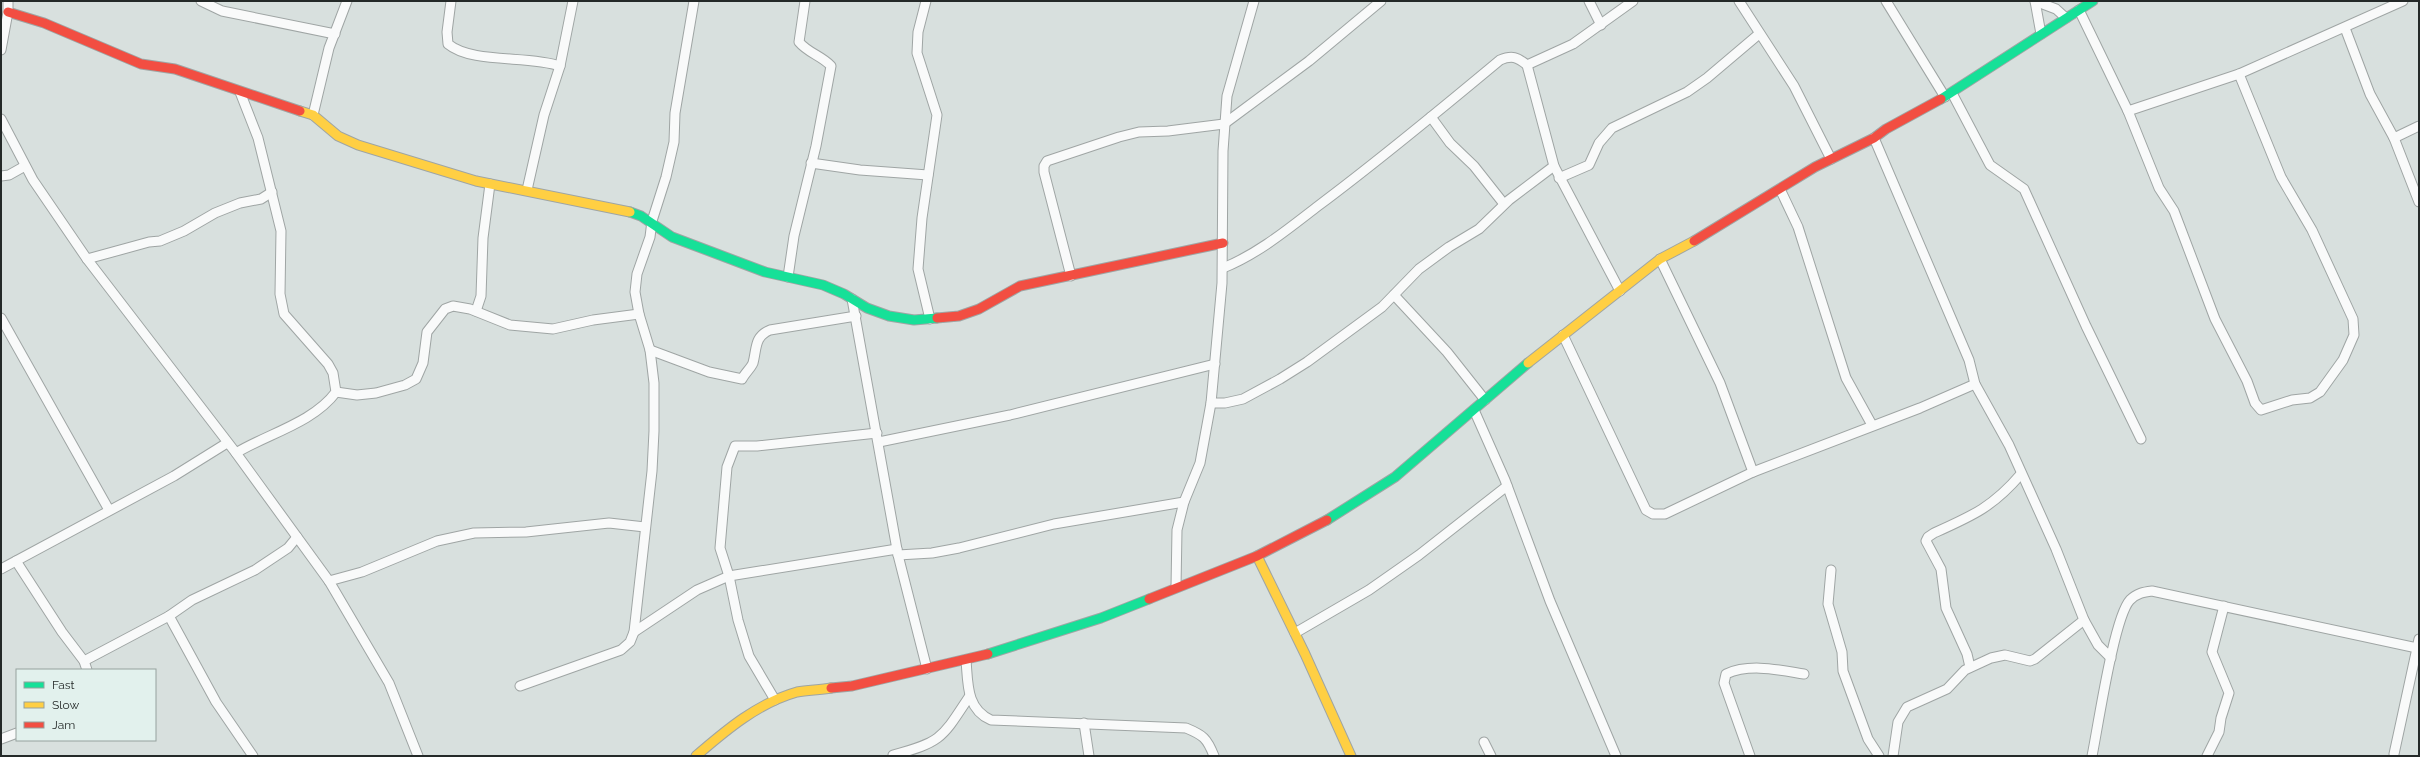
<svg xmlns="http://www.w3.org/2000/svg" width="2420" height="757" font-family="Raleway,sans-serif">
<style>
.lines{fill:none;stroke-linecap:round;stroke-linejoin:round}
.street-casing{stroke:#9fa5a4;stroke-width:11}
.fast-casing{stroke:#9fa5a4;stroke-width:11}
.slow-casing{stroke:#9fa5a4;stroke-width:11}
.jam-casing{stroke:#9fa5a4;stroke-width:11}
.street{stroke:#f9fafa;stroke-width:9}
.fast{stroke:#16e098;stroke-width:9}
.slow{stroke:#ffcf43;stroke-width:9}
.jam{stroke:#f24e42;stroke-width:9}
</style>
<rect width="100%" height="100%" fill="#d8e0de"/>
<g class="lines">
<defs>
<g id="street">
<polyline points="201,1 222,11 335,34"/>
<path d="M451,1l-4,31 1,12c24,20 81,11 112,22"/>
<polyline points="926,1 918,32 917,53 937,115 922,218 918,269 930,319"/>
<polyline points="1589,1 1601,25"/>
<polyline points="1739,1 1794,86 1831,159"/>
<polyline points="1886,1 1945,97"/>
<polyline points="2035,1 2056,9 2066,18"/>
<polyline points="2035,1 2041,34"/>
<polyline points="2079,10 2128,111 2159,188 2174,211 2215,319 2247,381 2255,403 2261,410 2292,400 2310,398 2320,392 2343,360 2354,335 2353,319 2312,230 2281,177 2239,74"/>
<polyline points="2345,28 2370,94 2394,138 2419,202"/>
<polyline points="1,50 8,12 8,1"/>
<polyline points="1527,65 1573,44 1633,1"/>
<polyline points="1952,93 1990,165 2024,189 2086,326 2141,439"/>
<polyline points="2128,111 2239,74 2403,1"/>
<polyline points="313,115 329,48 347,1"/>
<polyline points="1431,117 1450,143 1474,166 1504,204"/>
<polyline points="1,119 33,180 87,259 236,453 329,581 389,683 418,756"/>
<polyline points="1874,138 1969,360 1975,384 2009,445 2056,549 2084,620 2098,645 2111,658"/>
<polyline points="2394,138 2419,126"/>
<polyline points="811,163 860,170 928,175"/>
<polyline points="1,176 9,175 25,166"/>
<polyline points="1559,178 1589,165 1599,143 1612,128 1687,92 1707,78 1759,34"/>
<polyline points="1780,189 1798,227 1846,378 1872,425"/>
<polyline points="527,190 544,115 560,66 573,1"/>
<polyline points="87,259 149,242 160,241 184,231 215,213 240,203 261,199 272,192"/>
<polyline points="1660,259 1720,383 1753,472"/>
<path d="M1223,268c35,-14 65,-39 95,-62 63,-47 122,-96 182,-146 12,-5 17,-3 27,5l27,101 66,125"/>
<polyline points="1071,276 1044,172 1044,166 1047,161 1119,137 1139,132 1168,131 1224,124 1309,61 1381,1"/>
<path d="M788,277l6,-41 22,-90 15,-80c-9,-10 -23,-13 -32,-24l6,-41"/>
<polyline points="1394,295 1447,352 1485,400"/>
<polyline points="852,299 898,555 927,669"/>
<polyline points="476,311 481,296 483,238 490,184"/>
<polyline points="1,318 109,510"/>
<polyline points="1563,335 1646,510 1653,514 1665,514 1753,472 1920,408 1975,384"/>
<path d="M650,350l59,22 33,7c3,-6 9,-11 11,-16 4,-15 1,-26 17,-33l86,-14"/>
<polyline points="336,392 357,395 376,393 405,385 416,379 423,363 427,332 445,309 453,306 470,309 510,325 553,329 593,320 639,314"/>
<polyline points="1211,403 1225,403 1243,399 1280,379 1307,362 1382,307 1419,269 1449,247 1479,229 1509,200 1554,166"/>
<polyline points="1474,410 1505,480 1550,601 1616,756"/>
<polyline points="879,442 1010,415 1215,364"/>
<path d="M236,453c31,-19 77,-30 100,-61l-3,-19 -5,-9 -44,-50 -4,-20 1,-63 -23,-93 -18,-46"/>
<polyline points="898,555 932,553 959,548 1054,524 1184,502"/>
<polyline points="16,561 62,632 84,661 87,670"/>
<polyline points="1,569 174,476 227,443"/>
<polyline points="1831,570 1828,604 1842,652 1843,671 1868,739 1879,756"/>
<polyline points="329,581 362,572 437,541 474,533 526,532 609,523 645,527"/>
<polyline points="1176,587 1177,530 1184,502 1200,463 1211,403 1222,283 1223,151 1227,96 1254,1"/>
<polyline points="169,616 216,702 253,756"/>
<polyline points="634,632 697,590 729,576 897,549"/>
<polyline points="1295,633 1369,590 1419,555 1507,486"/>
<path d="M966,660c2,23 0,49 25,60l195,8c17,7 21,10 28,28"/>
<polyline points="84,661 169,616 192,600 255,570 288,548 297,537"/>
<path d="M1970,667l-3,-13 -21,-46 -5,-39 -15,-28 2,-4 6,-4c38,-17 59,-26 87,-59"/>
<polyline points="520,686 621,650 630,642 634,632 652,471 654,431 654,383 650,350 639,314 635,292 637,274 650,237 652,221 666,177 674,142 675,113 694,1"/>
<polyline points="775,700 749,656 738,620 729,576 720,548 727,467 735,446 757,446 877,433"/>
<polyline points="1084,723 1089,756"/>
<polyline points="1,739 17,733"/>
<polyline points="1484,742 1491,756"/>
<polyline points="2394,754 2419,639"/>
<path d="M893,755c49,-13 49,-17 76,-58"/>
<path d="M1750,756l-26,-73 2,-9c24,-11 53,-4 78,0"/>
<polyline points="1893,756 1898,722 1907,707 1947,689 1965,670 1991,658 2005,655 2030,661 2035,659 2084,620"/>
<path d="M2092,756c6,-29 22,-139 38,-156 7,-7 14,-8 22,-9l265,57"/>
<polyline points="2207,756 2219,732 2221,718 2229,693 2212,652 2224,606"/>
</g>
<g id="fast">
<polyline points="1941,99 2093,1"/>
<polyline points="630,212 641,216 672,237 765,272 823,285 844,294 867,308 889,316 914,320 937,318"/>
<polyline points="1327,520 1395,477 1528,363"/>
<polyline points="988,654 1101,618 1149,599"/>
</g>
<g id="slow">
<polyline points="300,111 313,115 338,136 358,145 476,181 630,212"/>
<polyline points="1528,363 1660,259 1694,241"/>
<polyline points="1257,556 1305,654 1351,756"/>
<path d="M696,756c30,-26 62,-53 101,-64 11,-2 23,-2 34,-4"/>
</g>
<g id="jam">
<polyline points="8,12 44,23 141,64 175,69 300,111"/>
<polyline points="1694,241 1815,167 1874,138 1886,129 1941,99"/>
<polyline points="937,318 959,316 979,309 1020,286 1223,243"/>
<polyline points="1149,599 1257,556 1327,520"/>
<polyline points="831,688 852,686 988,654"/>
</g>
</defs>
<use href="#street" class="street-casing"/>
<use href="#fast" class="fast-casing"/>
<use href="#slow" class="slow-casing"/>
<use href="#jam" class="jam-casing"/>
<use href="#street" class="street"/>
<use href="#fast" class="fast"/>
<use href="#slow" class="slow"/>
<use href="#jam" class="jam"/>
</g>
<rect width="2420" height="757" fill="none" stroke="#242928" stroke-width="4"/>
<rect x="16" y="669" width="140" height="72" fill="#e2f1ed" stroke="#96a19e"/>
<rect x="24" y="682" width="20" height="6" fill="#16e098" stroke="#96a19e"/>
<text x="52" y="689" font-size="12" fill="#242928">Fast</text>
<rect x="24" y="702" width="20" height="6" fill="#ffcf43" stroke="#96a19e"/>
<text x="52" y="709" font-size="12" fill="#242928">Slow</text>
<rect x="24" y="722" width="20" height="6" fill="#f24e42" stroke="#96a19e"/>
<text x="52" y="729" font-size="12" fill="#242928">Jam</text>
</svg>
